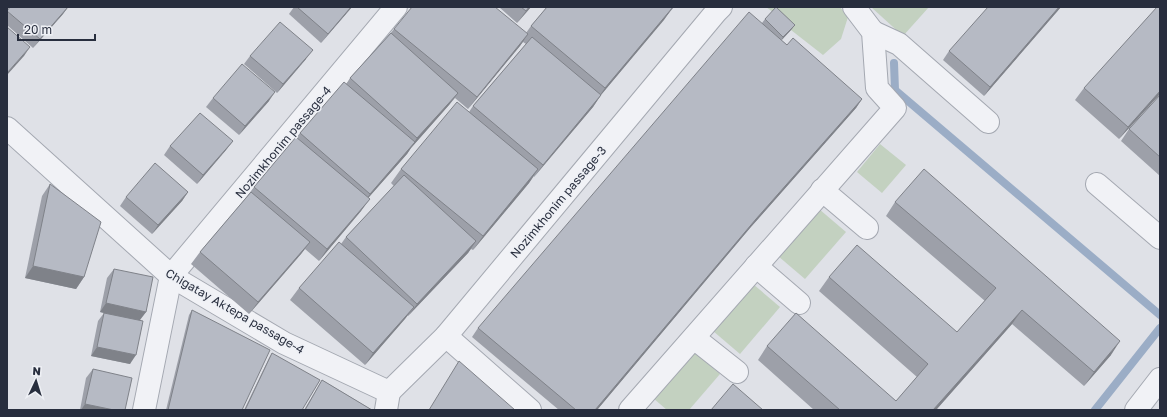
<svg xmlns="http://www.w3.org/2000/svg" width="1167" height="417" font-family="'Golos Text',sans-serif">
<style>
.green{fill:#c3d1c0}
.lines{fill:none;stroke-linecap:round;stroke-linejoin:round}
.stream{stroke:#9badc6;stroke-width:8}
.minor-casing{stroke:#a4a8b1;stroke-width:24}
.minor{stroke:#f1f2f6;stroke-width:22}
.wall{fill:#9da0a9}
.shaded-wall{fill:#7f8289}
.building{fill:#b6bac4;stroke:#7f8289}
.labels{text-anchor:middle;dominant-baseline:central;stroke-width:3;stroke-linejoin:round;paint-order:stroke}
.street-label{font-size:12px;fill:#282e3e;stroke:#eef0f5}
</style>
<rect width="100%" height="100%" fill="#dfe1e7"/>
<g class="green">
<polygon points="766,7 840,7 848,17 841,39 823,55 791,30 773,12"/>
<polygon points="871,7 929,7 903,36"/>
<polygon points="880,144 906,165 882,193 857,172"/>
<polygon points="819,209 846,232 805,279 778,256"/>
<polygon points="753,284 780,307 740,354 713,331"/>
<polygon points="693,351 720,374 689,410 667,410 653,398"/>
</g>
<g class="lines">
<g class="stream">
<polyline points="894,63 895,90 1160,315"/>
<polyline points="1095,410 1160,328"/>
</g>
<defs>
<g id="minor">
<polyline points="873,32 899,44 988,122"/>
<polyline points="7,128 171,276 284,343 389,392"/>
<polyline points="1097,184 1160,238"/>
<polyline points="822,190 867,228"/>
<polyline points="756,266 799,303"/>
<polyline points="446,336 530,410"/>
<polyline points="694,338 737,372"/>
<polyline points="389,392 446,336 716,12 721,7"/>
<polyline points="144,410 171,276 396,7"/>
<polyline points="386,410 389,392"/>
<polyline points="630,410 895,108 877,88 873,32 854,7"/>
<polyline points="1136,410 1160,379"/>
</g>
</defs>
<use href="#minor" class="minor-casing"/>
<use href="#minor" class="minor"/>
</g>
<g class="wall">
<polygon points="68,7 63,14 33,48 7,25 7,11"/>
<polygon points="294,7 352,7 321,43 289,14"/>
<polygon points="499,7 531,7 517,23"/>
<polygon points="547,7 674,7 601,95 593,107 534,177 534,176 529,183 473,250 471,249 468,253 408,316 408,315 365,365 290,300 299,288 341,244 346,237 394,186 391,183 401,169 469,112 473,106 526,44 523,42 468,109 455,98 449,105 411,148 407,154 368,198 361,211 319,261 305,249 301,254 249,314 191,264 200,252 245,199 254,187 296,138 300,133 347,83 350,78 390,34 394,29 526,33 531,26"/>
<polygon points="1061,7 984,96 943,60 949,51"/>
<polygon points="765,19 795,25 791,30 781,40 787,45 862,99 856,108 750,228 597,410 559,410 472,337 478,328 762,23"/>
<polygon points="250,56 306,59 277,93 244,64"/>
<polygon points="1084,88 1160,94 1119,139 1075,100"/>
<polygon points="1160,95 1160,176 1121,141 1129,129"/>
<polygon points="213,98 269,101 239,135 206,107"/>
<polygon points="233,141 226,150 197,184 164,155 170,146"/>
<polygon points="50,184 84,277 76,289 25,278 42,196"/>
<polygon points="188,192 182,201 152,234 120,206 126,197"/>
<polygon points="895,202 1111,355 1084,386 1012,324 936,410 814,410 758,360 767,346 896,401 917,377 819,291 829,277 957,332 985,301 886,216"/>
<polygon points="114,269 146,312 140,320 130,364 91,356 98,321 104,313 100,312 107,278"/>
<polygon points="192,310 242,410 166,410 189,315"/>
<polygon points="272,353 302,410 244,410 269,358"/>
<polygon points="93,369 125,410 80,410 86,378"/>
<polygon points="322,380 372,410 304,410"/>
</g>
<g class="shaded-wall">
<polygon points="68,7 63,14 33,48 40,39"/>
<polygon points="351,7 352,7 321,43 328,34"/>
<polygon points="529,7 531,7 517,23"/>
<polygon points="673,7 664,20 595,102 605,88"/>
<polygon points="1059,7 1061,7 984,96 990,87"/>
<polygon points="795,25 791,30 780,42 783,37"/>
<polygon points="528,34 520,46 468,109 477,97"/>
<polygon points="30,47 24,56 7,75 7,73"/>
<polygon points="313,50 306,59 277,93 283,84"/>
<polygon points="1160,91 1160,94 1119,139 1128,127"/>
<polygon points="275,92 269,101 239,135 245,126"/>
<polygon points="458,93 449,105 411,148 407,154 362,205 370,194 413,144 417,138"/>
<polygon points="601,95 593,107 534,177 543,165"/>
<polygon points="862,99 856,108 750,228 597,410 595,410 756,219"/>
<polygon points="233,141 226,150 197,184 203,175"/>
<polygon points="538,169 529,183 473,250 483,236"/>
<polygon points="188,192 182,201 152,234 158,225"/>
<polygon points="370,199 361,211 319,261 327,249"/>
<polygon points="476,241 468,253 408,316 417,304"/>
<polygon points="310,242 301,254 249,314 258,302"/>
<polygon points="33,266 84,277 76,289 25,278"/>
<polygon points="106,303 146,312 139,321 100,312"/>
<polygon points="414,307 405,319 365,365 373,353"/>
<polygon points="1022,310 1012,324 936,410 933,410"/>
<polygon points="1120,341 1111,355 1084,386 1094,372"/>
<polygon points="97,347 136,355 130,364 91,356"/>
<polygon points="85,404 114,410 81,410"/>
</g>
<g class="building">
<polygon points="10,7 68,7 40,39 7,11"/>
<polygon points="297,7 351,7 328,34"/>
<polygon points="412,7 495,7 528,34 477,97 394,29"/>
<polygon points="521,7 529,7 526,11"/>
<polygon points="547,7 673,7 605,88 531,26"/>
<polygon points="776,7 795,25 783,37 765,19"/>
<polygon points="988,7 1059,7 990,87 949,51"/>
<polygon points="1157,7 1160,7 1160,91 1128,127 1084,88"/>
<polygon points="749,12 787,45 793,38 862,99 756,219 595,410 576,410 478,328"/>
<polygon points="280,22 313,50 283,84 250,56"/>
<polygon points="7,27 30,47 7,73"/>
<polygon points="391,33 458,93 417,138 350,78"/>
<polygon points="532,37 601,95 543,165 473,106"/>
<polygon points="242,64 275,92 245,126 213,98"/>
<polygon points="344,82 415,142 370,194 300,133"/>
<polygon points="1160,95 1160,157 1129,129"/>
<polygon points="457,102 538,169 483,236 401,169"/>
<polygon points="200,113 233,141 203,175 170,146"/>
<polygon points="296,137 370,199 327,249 254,187"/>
<polygon points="155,163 188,192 158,225 126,197"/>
<polygon points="924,169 1120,341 1094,372 1022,310 933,410 840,410 767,346 796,313 896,401 928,364 829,277 857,245 957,332 996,288 895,202"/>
<polygon points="404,175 476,241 417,304 346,237"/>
<polygon points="50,184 101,222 84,277 33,266"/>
<polygon points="251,192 310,242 258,302 200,252"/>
<polygon points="339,242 414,307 373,353 299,288"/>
<polygon points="114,269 153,277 146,312 106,303"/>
<polygon points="192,310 270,350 242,410 168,410"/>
<polygon points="104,313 143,321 136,355 97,347"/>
<polygon points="272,353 320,380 302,410 245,410"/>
<polygon points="459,361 515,410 429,410"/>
<polygon points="93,369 132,378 125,410 114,410 85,404"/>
<polygon points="322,380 372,410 305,410"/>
<polygon points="733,384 763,410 711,410"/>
</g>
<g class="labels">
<g class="street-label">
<text transform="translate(283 142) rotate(-50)">Nozimkhonim passage-4</text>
<text transform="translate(558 202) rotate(-50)">Nozimkhonim passage-3</text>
<text transform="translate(235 311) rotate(30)">Chigatay Aktepa passage-4</text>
</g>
</g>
<rect width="1167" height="417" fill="none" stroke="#282e3e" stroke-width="16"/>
<g transform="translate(36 381) rotate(4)" stroke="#eef0f5" stroke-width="3" paint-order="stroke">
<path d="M0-3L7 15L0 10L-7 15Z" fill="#282e3e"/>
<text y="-6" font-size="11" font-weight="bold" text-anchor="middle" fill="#282e3e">N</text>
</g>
<path d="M18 34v6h77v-6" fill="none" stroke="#282e3e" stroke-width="2"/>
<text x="24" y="34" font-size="12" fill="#282e3e" stroke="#eef0f5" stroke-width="3" paint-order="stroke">20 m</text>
</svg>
